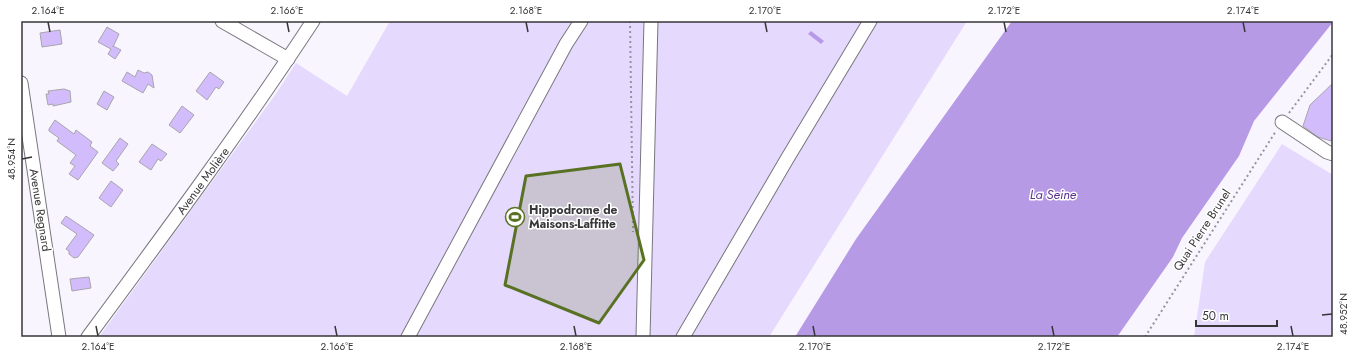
<svg xmlns="http://www.w3.org/2000/svg" width="1354" height="358" font-family="Jost,sans-serif">
<style>
.green{fill:#e6d9fe}
.water{fill:#b79ae6}
.building{fill:#d3bcfb;stroke:#a8a5ad}
.lines{fill:none;stroke-linecap:round;stroke-linejoin:round}
.minor-casing{stroke:#79767e;stroke-width:15}
.path{stroke:#96949a;stroke-width:2;stroke-dasharray:2 3;stroke-linecap:butt}
.minor{stroke:#fff;stroke-width:13}
.marked{fill:#587122;fill-opacity:0.2;stroke:#587122;stroke-width:3;stroke-linejoin:round}
.ticks{fill:none;stroke:#373639;stroke-width:1.5}
.labels{text-anchor:middle;dominant-baseline:central;stroke-width:3;stroke-linejoin:round;paint-order:stroke}
.street-label{font-size:12px;fill:#373639;stroke:#fff}
.poi-label{font-size:12px;font-weight:bold;fill:#373639;stroke:#fff;text-anchor:start}
.water-label{font-size:13px;font-style:italic;fill:#5b338c;stroke:#fff}
.neatline{fill:none;stroke:#373639;stroke-width:1.5}
.ticks-label{font-size:10px;text-anchor:middle;fill:#373639}
</style>
<rect width="100%" height="100%" fill="#f8f5fe"/>
<g class="green">
<polygon points="390,21 967,21 769,337 99,337 275,95 296,63 347,96"/>
<polygon points="1282,144 1333,175 1333,337 1194,337 1205,262"/>
</g>
<g class="water">
<polygon points="1012,21 1333,21 1333,22 1254,121 1239,156 1182,238 1173,257 1117,337 795,337 856,239"/>
<polygon points="811,31 824,41 821,44 808,34"/>
</g>
<g class="building">
<polygon points="107,27 119,34 113,47 113,46 121,50 115,59 108,54 111,49 98,42"/>
<polygon points="60,30 62,44 42,47 40,33"/>
<polygon points="138,70 144,73 148,72 152,75 154,88 148,84 143,93 122,81 127,72 135,77"/>
<polygon points="210,72 224,82 219,89 216,87 207,100 196,91"/>
<polygon points="1333,83 1333,134 1331,141 1318,137 1303,126 1310,105"/>
<polygon points="64,89 70,91 71,102 53,106 53,104 48,105 46,94 49,94 48,91"/>
<polygon points="104,91 114,97 107,110 97,104"/>
<polygon points="182,106 194,115 180,133 169,125"/>
<polygon points="55,120 74,134 76,130 92,142 90,146 98,152 78,180 69,174 75,166 70,163 76,155 57,141 59,138 49,131 49,129"/>
<polygon points="120,138 128,144 116,161 119,164 113,171 102,163"/>
<polygon points="152,144 167,154 161,161 158,159 151,170 139,162"/>
<polygon points="111,181 123,190 111,207 99,198"/>
<polygon points="66,216 94,235 78,257 74,258 69,254 69,251 66,249 77,234 61,223"/>
<polygon points="89,277 91,288 72,291 70,279"/>
</g>
<g class="lines">
<defs>
<g id="minor">
<polyline points="222,21 288,59"/>
<polyline points="21,83 59,337"/>
<polyline points="1282,122 1327,152 1333,154"/>
<path d="M88,337c77,-104 154,-208 225,-316"/>
<polyline points="408,337 566,44 581,21"/>
<polyline points="643,337 651,21"/>
<polyline points="683,337 787,159 870,21"/>
</g>
</defs>
<use href="#minor" class="minor-casing"/>
<g class="path">
<polyline points="630,21 633,232"/>
<polyline points="1289,113 1333,54"/>
<polyline points="1145,337 1276,131"/>
</g>
<use href="#minor" class="minor"/>
</g>
<path class="marked" d="M620,164l24,96 -45,63 -94,-38 21,-109z"/>
<path class="ticks" d="M48,22l2,10M287,22l2,10M526,22l2,10M765,22l2,10M1004,22l2,10M1243,22l2,10M22,159l10,-2M1322,315l10,-1M96,326l2,10M335,326l2,10M574,326l2,10M813,326l2,10M1052,326l2,10M1291,326l2,10"/>
<defs>
<symbol id="stadium-ring" viewBox="-11 -11 22 22"><circle r="9.5" fill="#fff" stroke="#587122" stroke-width="1.5"/><path d="M0-5a6.5 5 0 1 0 0 10a6.5 5 0 1 0 0-10ZM-3.5-1.8h7v3.6h-7Z" fill="#587122"/></symbol>
</defs>
<g fill-rule="evenodd">
<use href="#stadium-ring" x="504" y="206" width="22" height="22"/>
</g>
<g class="labels">
<g class="street-label">
<text transform="translate(203 181) rotate(-54)">Avenue Molière</text>
<text transform="translate(40 210) rotate(81)">Avenue Regnard</text>
<text transform="translate(1202 230) rotate(-57)">Quai Pierre Brunel</text>
</g>
<g class="poi-label">
<text x="529" y="210">Hippodrome de<tspan x="529" dy="14">Maisons-Laffitte</tspan></text>
</g>
<g class="water-label">
<text x="1053" y="194">La Seine</text>
</g>
</g>
<rect width="1354" height="358" fill="none" stroke="#ffffff" stroke-width="44"/>
<path d="M1196 320v6h81v-6" fill="none" stroke="#373639" stroke-width="2"/>
<text x="1202" y="320" font-size="12" fill="#373639" stroke="#ffffff" stroke-width="3" paint-order="stroke">50 m</text>
<rect x="22" y="22" width="1310" height="314" class="neatline"/>
<g class="ticks-label">
<text x="48" y="14">2.164°E</text>
<text x="287" y="14">2.166°E</text>
<text x="526" y="14">2.168°E</text>
<text x="765" y="14">2.170°E</text>
<text x="1004" y="14">2.172°E</text>
<text x="1243" y="14">2.174°E</text>
<text transform="translate(11 159) rotate(-90)" y="4">48.954°N</text>
<text transform="translate(1343 314) rotate(-90)" y="4">48.952°N</text>
<text x="98" y="350">2.164°E</text>
<text x="337" y="350">2.166°E</text>
<text x="576" y="350">2.168°E</text>
<text x="815" y="350">2.170°E</text>
<text x="1054" y="350">2.172°E</text>
<text x="1293" y="350">2.174°E</text>
</g>
</svg>
